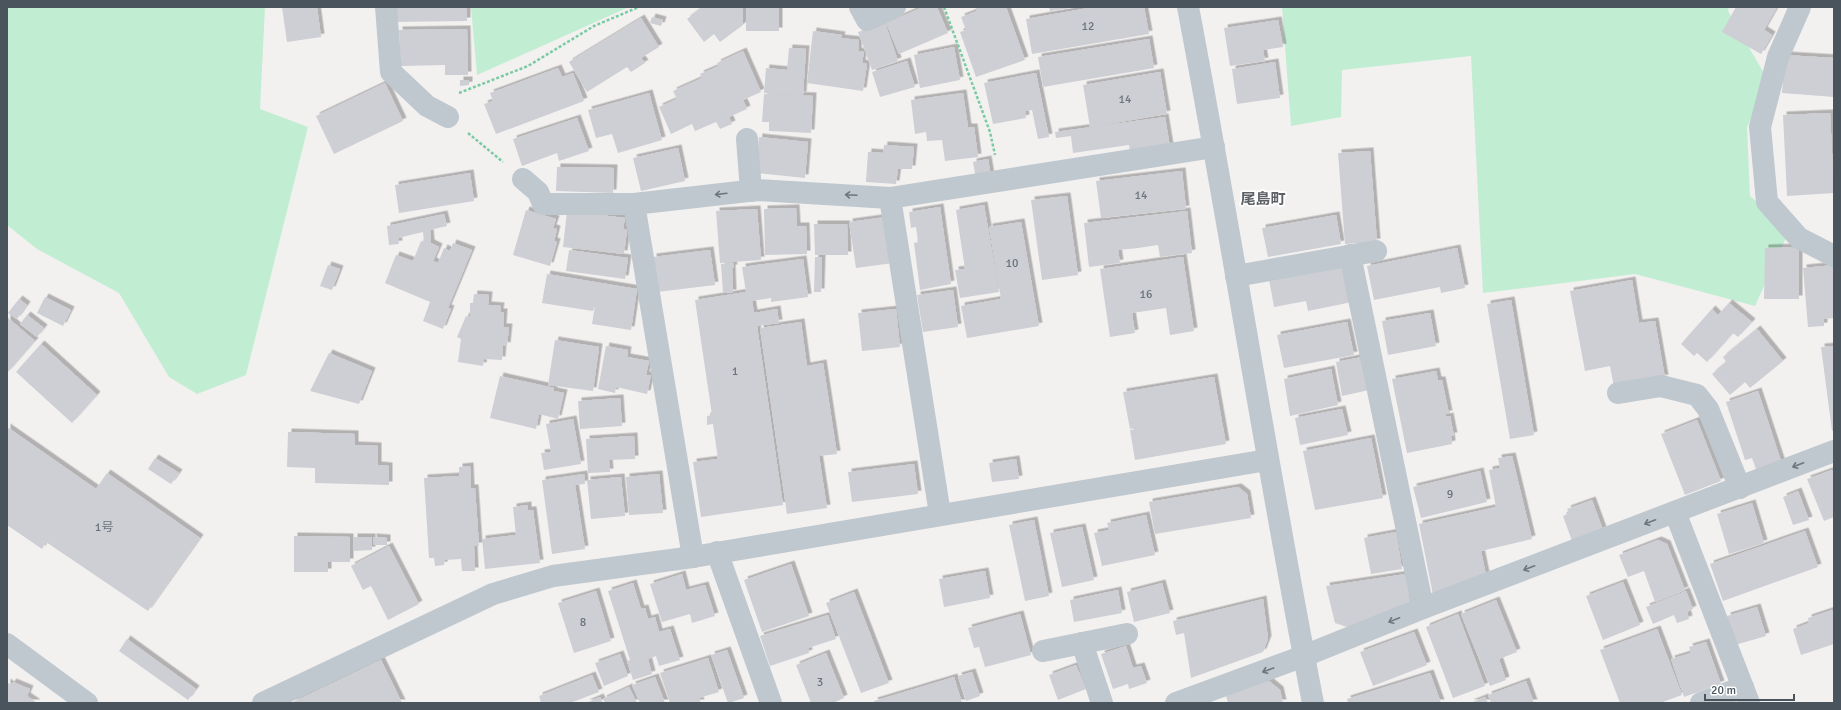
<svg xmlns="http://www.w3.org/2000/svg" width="1841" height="710" font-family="Signika,'Noto Sans JP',sans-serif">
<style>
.green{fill:#c1eed2}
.building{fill:#cdcfd5;filter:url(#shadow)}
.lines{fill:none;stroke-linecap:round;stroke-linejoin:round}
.path{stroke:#7acba3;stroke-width:2.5;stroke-dasharray:3 2;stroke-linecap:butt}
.minor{stroke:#bfc8ce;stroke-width:22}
.oneway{stroke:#6c777f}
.labels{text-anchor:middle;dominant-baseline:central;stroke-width:3.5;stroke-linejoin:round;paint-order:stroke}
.number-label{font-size:12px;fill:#6a737b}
.neighbourhood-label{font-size:15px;font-weight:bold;fill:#5d6165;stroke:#fff}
</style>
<defs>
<filter id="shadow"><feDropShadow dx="3.5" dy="-3.5" stdDeviation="0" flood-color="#0004"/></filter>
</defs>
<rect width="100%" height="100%" fill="#f3f0f0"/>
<g class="green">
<polygon points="7,7 265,7 260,109 308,127 246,375 197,394 169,377 119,293 37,249 7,225"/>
<polygon points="471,7 629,7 477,75"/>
<polygon points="1282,7 1729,7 1728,11 1769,82 1747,127 1750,196 1790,229 1755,306 1635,274 1483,293 1471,56 1342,70 1341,117 1291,126"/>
</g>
<g class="building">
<polygon points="282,7 317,7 321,37 287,42"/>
<polygon points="393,7 467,7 467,21 394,22"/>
<polygon points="703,7 743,7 743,25 720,42 714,34 704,42 687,19"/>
<rect x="746" y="7" width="33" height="24"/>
<polygon points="923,7 937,7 948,33 899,54 886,23"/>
<polygon points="975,7 1006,7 1025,60 976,77 960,32 966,30 961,17 977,11"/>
<polygon points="1049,7 1071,7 1071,8 1050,11"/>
<polygon points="1094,7 1144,7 1149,34 1032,54 1026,19"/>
<polygon points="1736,7 1777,7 1764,30 1772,35 1761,54 1722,32"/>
<polygon points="652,17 663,20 661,26 650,23"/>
<polygon points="641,18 659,47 641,58 645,63 631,72 627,67 587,92 569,62"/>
<polygon points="1278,20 1283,47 1263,50 1265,61 1230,66 1224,28"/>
<polygon points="885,23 898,61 872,70 858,32"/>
<polygon points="467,29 468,75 445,75 445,65 401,66 399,30"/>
<polygon points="813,31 842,35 841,38 859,40 858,51 864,52 862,63 867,64 863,91 807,83"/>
<polygon points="1149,39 1154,68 1043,87 1038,57"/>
<polygon points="954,47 960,80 920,88 914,55"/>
<polygon points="789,48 806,49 803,95 764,93 766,68 787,70"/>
<polygon points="743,51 761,92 743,100 747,109 729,117 732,124 720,129 716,122 695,131 692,124 671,134 659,107 677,99 673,91 702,78 700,74 719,66 717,63"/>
<polygon points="1785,55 1834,58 1834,97 1782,93"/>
<polygon points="907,61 915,87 880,97 872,72"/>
<polygon points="1275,62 1280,98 1237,104 1232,69"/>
<polygon points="558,68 562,77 573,73 584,101 496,134 484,104 493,101 490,93"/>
<polygon points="1160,72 1167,114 1090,127 1083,85"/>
<polygon points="1036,73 1049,137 1038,139 1032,110 1025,111 1026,118 993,124 984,83"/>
<polygon points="460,80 469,80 469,85 460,86"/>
<polygon points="385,83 403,121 334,154 316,116"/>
<polygon points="649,93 662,140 618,153 612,134 596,138 588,110"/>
<polygon points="963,93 968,127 974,127 978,157 945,161 942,140 927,141 926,132 915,134 911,100"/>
<polygon points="764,94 813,96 811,133 769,131 769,122 762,122"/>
<polygon points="1830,113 1834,193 1787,196 1783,115"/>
<polygon points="1165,117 1170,147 1130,153 1129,145 1073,153 1071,136 1056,138 1055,132"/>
<polygon points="577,118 589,151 559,161 557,153 522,166 513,139"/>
<polygon points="759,137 808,142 805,178 756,173"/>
<polygon points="884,145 914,147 912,169 898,169 896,184 866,182 868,152 883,153"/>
<polygon points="678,148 685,181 641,191 633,158"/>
<polygon points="1370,151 1377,242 1345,244 1338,153"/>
<polygon points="988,159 991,177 976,179 973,162"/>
<polygon points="557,167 614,168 613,193 556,191"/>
<polygon points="1182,171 1186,209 1101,218 1096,181"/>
<polygon points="470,173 474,201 399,213 395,185"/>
<polygon points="1067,196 1078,275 1042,280 1031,200"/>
<polygon points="984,205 999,292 960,298 955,270 965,269 956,210"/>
<polygon points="940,207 951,284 920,290 914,243 918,242 916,227 911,228 909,212"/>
<polygon points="796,208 797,226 806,226 807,254 765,255 764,209"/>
<polygon points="757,209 761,260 720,263 716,211"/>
<polygon points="526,210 556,219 553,228 557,229 554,241 557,242 550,266 513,255"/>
<polygon points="567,211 625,218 623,229 627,230 624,254 563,247"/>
<polygon points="1187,211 1192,253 1160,257 1158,245 1138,248 1118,250 1120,263 1089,267 1084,223"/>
<polygon points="444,214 447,226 430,230 431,243 439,247 433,261 438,263 444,248 450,251 453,243 472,250 448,308 451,309 443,329 423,321 430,302 385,283 396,255 413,261 421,241 424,242 423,232 398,238 399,244 389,245 387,226"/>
<polygon points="1336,215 1341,244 1268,257 1262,228"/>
<polygon points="886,217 893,263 856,268 849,222"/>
<polygon points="1021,222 1039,326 967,338 961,306 1001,299 989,227"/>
<polygon points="814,224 847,224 848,255 815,255"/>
<polygon points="1799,247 1799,299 1764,299 1765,248"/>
<polygon points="1457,248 1465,288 1441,293 1440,287 1374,300 1367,266"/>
<polygon points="569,250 628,258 625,279 566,271"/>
<polygon points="710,250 715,285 657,292 653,257"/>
<polygon points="815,257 822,257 821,292 814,292"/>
<polygon points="1183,257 1194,331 1170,335 1166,308 1132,313 1135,333 1110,337 1100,269"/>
<polygon points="803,259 808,297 771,302 771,298 752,301 754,313 777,309 779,323 757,326 783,505 701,517 693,462 718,459 713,424 707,425 707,416 712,415 695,300 746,292 742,267"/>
<polygon points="733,263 734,268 732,268 733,293 723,293 721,264"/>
<polygon points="1344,264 1352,302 1308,311 1306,301 1274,307 1269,279"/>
<polygon points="328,265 340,269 332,290 320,286"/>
<polygon points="1834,265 1834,318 1824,319 1824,326 1808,327 1803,268"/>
<polygon points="547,274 637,289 631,330 592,324 595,305 593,311 542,303"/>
<polygon points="1632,280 1639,323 1655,321 1665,378 1614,387 1610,366 1585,371 1570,291"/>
<polygon points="953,290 958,327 923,332 917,295"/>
<polygon points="474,294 489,295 488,305 501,306 500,312 504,312 503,327 509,327 507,346 503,345 502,360 484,359 483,366 458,362 461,339 457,337 466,316 470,317 470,303 473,303"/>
<polygon points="45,297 71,310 63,326 37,313"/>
<polygon points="19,299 27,305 17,319 8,313"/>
<polygon points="1511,300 1534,435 1510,439 1487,304"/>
<polygon points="1729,303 1752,322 1738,337 1733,333 1707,362 1697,353 1694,356 1681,344 1712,309 1718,315"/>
<polygon points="896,309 900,347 862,351 858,313"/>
<polygon points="1430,313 1436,346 1388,355 1382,321"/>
<polygon points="27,315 44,328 37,337 20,324"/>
<polygon points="7,317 35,341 7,373"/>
<polygon points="801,322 807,366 823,363 837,454 819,456 827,508 787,514 760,328"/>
<polygon points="1347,322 1354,355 1284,368 1277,335"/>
<polygon points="1757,329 1783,361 1750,388 1745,382 1730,395 1712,374 1726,362 1723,357"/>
<polygon points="555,340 599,347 593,391 548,385"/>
<polygon points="41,344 97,395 72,423 16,372"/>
<polygon points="606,346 628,350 627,357 649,361 646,375 651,375 647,394 616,387 615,393 598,389"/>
<polygon points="1834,346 1834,430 1832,431 1821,347"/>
<polygon points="329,353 372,371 359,404 310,391"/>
<polygon points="1362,357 1369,390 1342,396 1336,362"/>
<polygon points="1331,369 1338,405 1290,416 1284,379"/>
<polygon points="1436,371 1438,380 1442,380 1449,414 1446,414 1446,417 1450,416 1454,436 1451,436 1452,444 1407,453 1392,379"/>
<polygon points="500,376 554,388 554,391 564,393 558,419 539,414 536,429 490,418"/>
<polygon points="1214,377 1226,444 1135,460 1130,430 1158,425 1156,413 1157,425 1130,429 1123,392"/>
<polygon points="1758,391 1782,464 1757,472 1752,458 1745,460 1726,402"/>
<polygon points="620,398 622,426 580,429 578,401"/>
<polygon points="1342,409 1348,435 1300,445 1295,418"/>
<polygon points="573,419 581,464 544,470 541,453 551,452 546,424"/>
<polygon points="1697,420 1721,481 1685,495 1661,434"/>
<polygon points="7,427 96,489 107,473 200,538 148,611 46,542 42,549 7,525"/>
<polygon points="288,432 355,434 355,445 378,446 378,465 389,466 389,485 315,483 315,468 287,467"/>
<polygon points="634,436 635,459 609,460 610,472 588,473 586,439"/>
<polygon points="1371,438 1383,498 1315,510 1303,451"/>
<polygon points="1512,456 1532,539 1481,551 1486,575 1433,595 1419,524 1496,507 1489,470 1500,468 1498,458"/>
<polygon points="155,458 179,473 171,484 148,469"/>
<polygon points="1016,459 1019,479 992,482 989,463"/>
<polygon points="914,464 918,494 852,502 848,472"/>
<polygon points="470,466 471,488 475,488 479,546 474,546 475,571 462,571 461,559 445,560 445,557 444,565 435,566 434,558 429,558 424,478 459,476 459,467"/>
<polygon points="1832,470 1834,474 1834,517 1824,521 1807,479"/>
<polygon points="1480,471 1487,502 1421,518 1413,487"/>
<polygon points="584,474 585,484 575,485 585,549 552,554 542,480"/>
<polygon points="659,474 663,513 629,515 626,477"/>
<polygon points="621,477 625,516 591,519 587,480"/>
<polygon points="1238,487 1247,494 1251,518 1155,534 1149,502"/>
<polygon points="1798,491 1809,520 1793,525 1783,497"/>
<polygon points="1592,500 1603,530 1572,541 1563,516 1569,513 1567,509"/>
<polygon points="1752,503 1764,543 1729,554 1717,514"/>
<polygon points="528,505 528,510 533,510 540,563 485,569 482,539 516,535 513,507"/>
<polygon points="1146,515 1155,555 1102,566 1094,533 1109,530 1107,523"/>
<polygon points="1034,520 1049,596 1025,601 1009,525"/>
<polygon points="1082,527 1094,580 1062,587 1050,533"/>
<polygon points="1805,531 1818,567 1723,601 1710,564"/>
<polygon points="1396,532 1402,569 1371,574 1364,538"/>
<polygon points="294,536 350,537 350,562 328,562 328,572 294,572"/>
<polygon points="354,537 372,537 372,550 354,551"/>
<polygon points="373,537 387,538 387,545 374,545"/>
<polygon points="1658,540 1667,544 1685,590 1655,602 1644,571 1628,577 1619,555"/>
<polygon points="389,546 419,604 388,620 371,586 363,590 351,566"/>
<polygon points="791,564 809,616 762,632 744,580"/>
<polygon points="985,571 990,598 944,607 939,579"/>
<polygon points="682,574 686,590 705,585 715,616 692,623 690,614 662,622 650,584"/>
<polygon points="1406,574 1410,605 1347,627 1335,623 1326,586"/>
<polygon points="1623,582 1640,625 1603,640 1586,596"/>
<polygon points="633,583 641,609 645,608 648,619 655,617 659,632 670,629 680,660 659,666 656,656 648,659 652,674 633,680 627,661 630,660 608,591"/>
<polygon points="1162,583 1170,613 1134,622 1127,592"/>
<polygon points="1118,590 1122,613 1074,622 1070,600"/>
<polygon points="596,591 611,641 574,653 558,603"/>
<polygon points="1686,591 1693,609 1687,612 1689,619 1677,623 1674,615 1653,624 1646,607"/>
<polygon points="854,592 889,683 861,693 826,603"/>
<polygon points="1263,599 1268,639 1263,652 1191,678 1184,633 1176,635 1173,621"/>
<polygon points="1496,600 1517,652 1499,659 1506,680 1490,686 1461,614"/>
<polygon points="1757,607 1766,636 1735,645 1727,616"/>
<polygon points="1832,610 1834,616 1834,644 1801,655 1793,629 1809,623 1808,618"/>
<polygon points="1020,614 1031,655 985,667 979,647 974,648 968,628"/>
<polygon points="1458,614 1485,686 1453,698 1426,627"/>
<polygon points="828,615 836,639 808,648 809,653 770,666 760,636"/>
<polygon points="1657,629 1682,695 1660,703 1620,703 1600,650"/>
<polygon points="1414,632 1427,665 1373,686 1360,652"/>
<polygon points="127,639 196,689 188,700 119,651"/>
<polygon points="1706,642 1721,684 1684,697 1671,659 1691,653 1689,647"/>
<polygon points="1126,646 1133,668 1141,666 1147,683 1129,689 1128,684 1113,689 1101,654"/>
<polygon points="727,650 744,698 729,703 728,703 711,655"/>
<polygon points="826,653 844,698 833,703 811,703 796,665"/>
<polygon points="620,654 628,676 604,686 595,663"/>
<polygon points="708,658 719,692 699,698 701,703 670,703 660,673"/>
<polygon points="381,660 402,703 291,703"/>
<polygon points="1076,665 1086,689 1058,700 1049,675"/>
<polygon points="972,672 980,696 966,701 958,676"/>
<polygon points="1430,673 1441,703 1348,703 1347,699"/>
<polygon points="592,675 599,692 570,703 541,703 539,696"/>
<polygon points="655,677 665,703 640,703 632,685"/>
<polygon points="954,677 962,703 875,703 874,701"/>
<polygon points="1269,681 1280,690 1283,703 1228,703 1226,696"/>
<polygon points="1526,681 1534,703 1491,703 1488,695"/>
<polygon points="7,682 11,685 13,682 30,689 27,696 37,703 7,703"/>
<polygon points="629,687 637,703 605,703 603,699"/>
<polygon points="600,697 603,703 586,703"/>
<polygon points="1485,697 1488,703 1470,703"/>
</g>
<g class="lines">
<g class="path">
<polyline points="944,7 990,132 995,155"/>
<polyline points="459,93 528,66 594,26 639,7"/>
<polyline points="468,133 503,162"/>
</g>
<g class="minor">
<polyline points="386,7 391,72 427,106 448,117"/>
<polyline points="860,7 867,20 895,7"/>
<path d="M1188,7c44,232 80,465 125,696"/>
<polyline points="1800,7 1778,57 1760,127 1767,202 1799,238 1834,256"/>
<polyline points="747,139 751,191"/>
<polyline points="523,179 538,192 543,204 634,204 757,190 890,198 1214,147"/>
<polyline points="890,198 940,514"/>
<polyline points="634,204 693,557"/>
<polyline points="1350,255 1423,608"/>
<polyline points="1236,276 1376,251"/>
<polyline points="1618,393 1661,386 1697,395 1708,409 1740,488"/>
<polyline points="1675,512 1749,703"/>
<polyline points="717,552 771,703"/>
<polyline points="1082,643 1102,703"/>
<polyline points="7,644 87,703"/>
<polyline points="1043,651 1127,634"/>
<polyline points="263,703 493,594 553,576 693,557 1267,460"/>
<polyline points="1176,703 1304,656 1423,608 1834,451"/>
<polyline points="1701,703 1743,687"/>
</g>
</g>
<defs><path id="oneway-shaft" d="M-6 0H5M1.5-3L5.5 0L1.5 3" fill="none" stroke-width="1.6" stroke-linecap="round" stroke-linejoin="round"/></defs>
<g class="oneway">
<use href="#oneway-shaft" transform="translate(721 194) rotate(173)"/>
<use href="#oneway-shaft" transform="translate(851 195) rotate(-177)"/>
<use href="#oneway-shaft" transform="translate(1798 465) rotate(159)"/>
<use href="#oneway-shaft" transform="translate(1650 522) rotate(159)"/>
<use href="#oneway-shaft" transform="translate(1529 568) rotate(159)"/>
<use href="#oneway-shaft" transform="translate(1394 620) rotate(158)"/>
<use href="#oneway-shaft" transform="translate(1268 670) rotate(160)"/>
</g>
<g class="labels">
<g class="number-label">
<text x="1088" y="26">12</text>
<text x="1125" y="99">14</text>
<text x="1141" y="195">14</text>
<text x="1012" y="263">10</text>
<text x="1146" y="294">16</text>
<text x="735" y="371">1</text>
<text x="1450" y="494">9</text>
<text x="104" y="527">1号</text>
<text x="583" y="622">8</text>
<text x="820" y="682">3</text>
</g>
<g class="neighbourhood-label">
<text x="1263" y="199">尾島町</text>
</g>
</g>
<rect width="1841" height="710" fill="none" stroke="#49545d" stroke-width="16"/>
<path d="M1705 694v6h89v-6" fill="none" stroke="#49545d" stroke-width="2"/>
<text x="1711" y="694" font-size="12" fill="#49545d" stroke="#ffffff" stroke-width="3" paint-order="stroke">20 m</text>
</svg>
